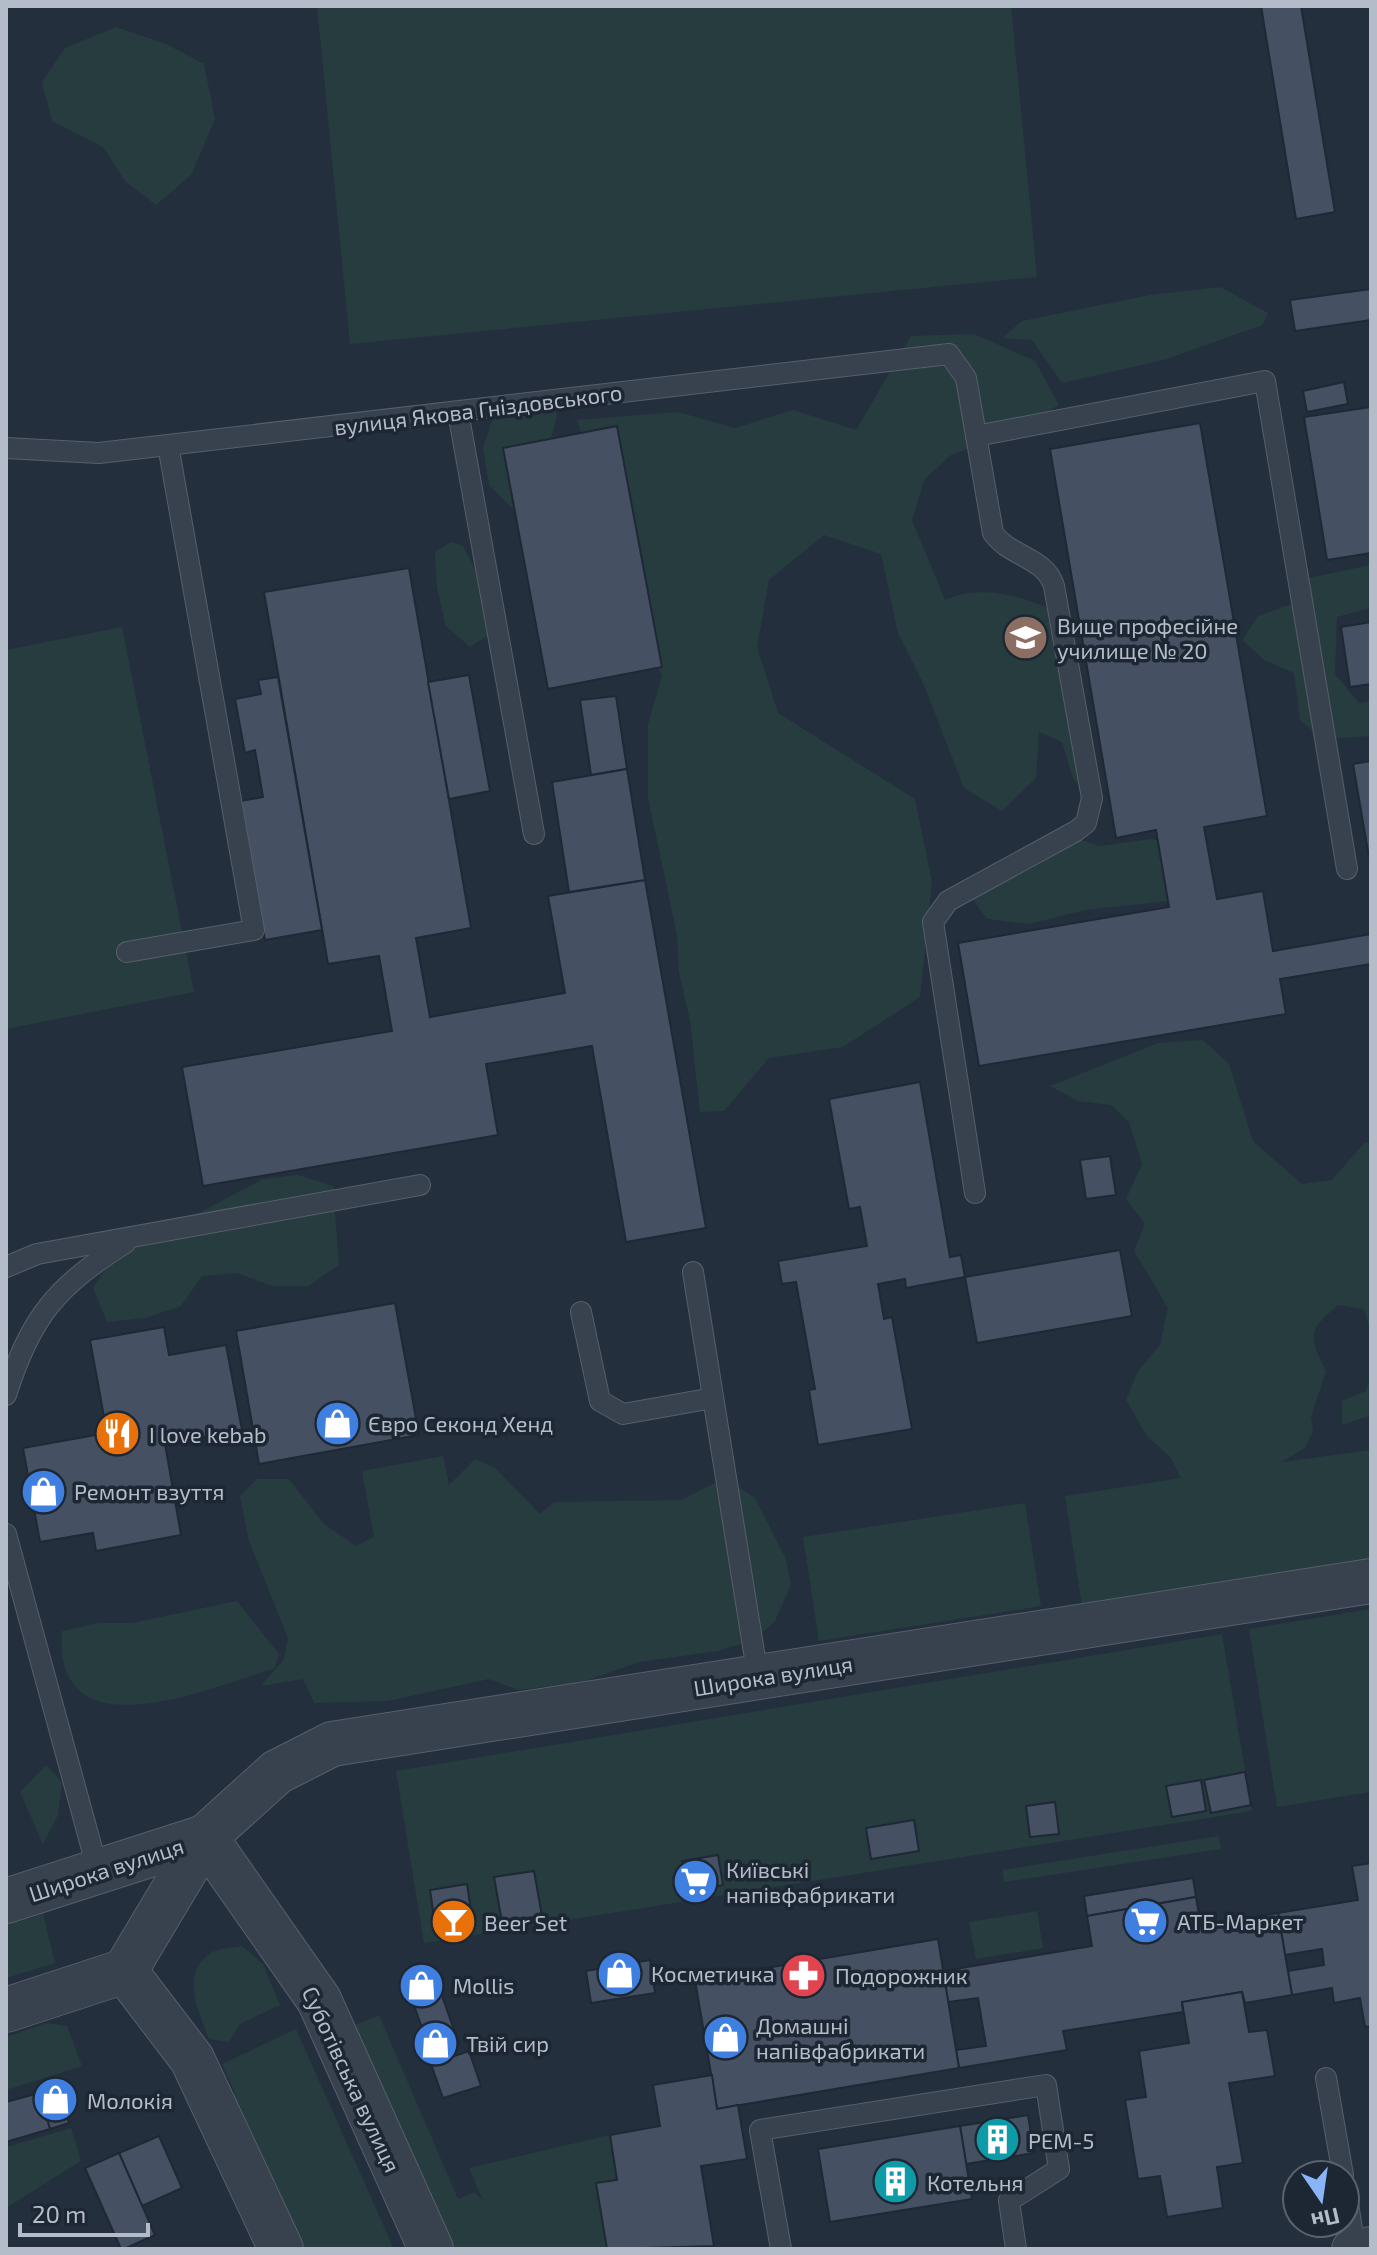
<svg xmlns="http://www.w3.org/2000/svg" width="1377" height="2255" font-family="'Exo 2',sans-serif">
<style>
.green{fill:#263c3f}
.building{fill:#455162;stroke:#1f2835;stroke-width:2}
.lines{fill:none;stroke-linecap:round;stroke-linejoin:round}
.service-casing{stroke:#565f6c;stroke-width:22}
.minor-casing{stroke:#565f6c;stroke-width:40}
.tertiary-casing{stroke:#565f6c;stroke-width:46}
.service{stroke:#38414e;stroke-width:20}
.minor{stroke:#38414e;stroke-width:38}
.tertiary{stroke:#38414e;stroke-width:44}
.labels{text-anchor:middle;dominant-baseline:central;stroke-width:7;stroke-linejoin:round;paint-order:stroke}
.street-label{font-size:22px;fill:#b4bcc9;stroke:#1d2633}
.poi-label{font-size:22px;fill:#b4bcc9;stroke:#1d2633;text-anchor:start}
</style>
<rect width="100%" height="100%" fill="#242f3e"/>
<g class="green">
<polygon points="317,6 1011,6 1037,277 350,344"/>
<polygon points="116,27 166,44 204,64 215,119 191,175 156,205 125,181 103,147 52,121 42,82 65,48"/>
<polygon points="1220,287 1268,313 1262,325 1164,360 1062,383 1032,340 1002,338 1022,321 1150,295"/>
<path d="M974,334l61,27 24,44 -45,26 -63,24 -27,25 -12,40 33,80c39,-18 85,-2 121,17l26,184 -19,-23 -11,-36 -23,-10 -3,46 -34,33 -38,-23 -40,-103 -26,-52 -17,-79 -57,-19 -55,45 -12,67 21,66 137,86 17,83 -12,115 -77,50 -74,11 -45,53 -24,1 -10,-92 -11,-48 -2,-37 -29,-137v-74l14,-48 -26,-55 6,-63 -24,-75 -28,-33 -14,-30 102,-8 57,16 58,-18 63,20 55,-94z"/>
<polygon points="511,400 535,400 557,413 538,499 514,510 489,485 483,448 492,420"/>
<polygon points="451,542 463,546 478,574 489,635 470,647 446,626 437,588 435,552"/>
<polygon points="1371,565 1371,608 1337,617 1335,674 1359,703 1371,701 1371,736 1323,739 1300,720 1294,673 1264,660 1242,640 1258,616 1291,604 1304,579"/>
<polygon points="122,627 194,992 6,1029 6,650"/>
<polygon points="1064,835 1100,846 1151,839 1177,843 1177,900 1085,910 1029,924 987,919 970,895 992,863"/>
<path d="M1203,1040l26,24 24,77 49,43 30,-4 32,-37 7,-1v190l-7,-23 -26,-4c-31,27 -30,30 -12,66l-15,46 2,14 -8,17 -23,14 89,-12v112l-289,44 -17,-110 116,-18 -10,-20 -25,-23 -20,-35 12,-29 22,-26 8,-37 -34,-57 11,-27 -19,-25 16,-35 -13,-42 -18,-17 -33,-4 -28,-15 108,-43z"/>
<polygon points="298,1175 333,1186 339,1265 308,1286 272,1286 237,1273 202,1276 181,1306 145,1318 107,1322 93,1288 113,1258 263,1179"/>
<polygon points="1371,1375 1371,1415 1342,1425 1342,1401 1366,1391"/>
<polygon points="443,1456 449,1485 475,1459 495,1468 540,1514 554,1502 681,1500 725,1478 755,1498 786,1559 791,1585 775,1621 754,1640 718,1651 639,1662 580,1683 518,1690 489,1679 388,1701 314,1703 303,1679 261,1686 284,1659 288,1638 249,1541 240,1496 257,1479 289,1479 323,1523 356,1546 374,1537 362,1471"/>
<polygon points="1025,1503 1041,1606 819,1641 803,1537"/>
<path d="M237,1601l42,53 -4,14c-65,20 -223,89 -213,-37l37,-8h33z"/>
<polygon points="1371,1609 1371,1792 1277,1807 1249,1629"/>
<polygon points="1222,1634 1252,1811 424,1943 396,1771"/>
<polygon points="46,1765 62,1782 58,1815 43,1844 20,1792"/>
<polygon points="1219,1836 1221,1849 1004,1882 1002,1870"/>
<polygon points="1037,1911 1043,1948 976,1959 969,1922"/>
<polygon points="43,1914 55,1963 6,1978 6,1920 18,1922"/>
<path d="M242,1946l21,18 17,41 -40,19 -11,18 -20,-3c-10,-27 -30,-65 2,-86 7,-5 22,-5 31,-7z"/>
<polygon points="379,2015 458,2199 475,2192 483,2201 469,2168 610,2135 617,2180 596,2184 607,2249 425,2249 353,2026"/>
<polygon points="47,2023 67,2026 82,2066 6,2090 6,2037"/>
<polygon points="296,2029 394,2249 303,2249 231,2097 235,2093 222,2064"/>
<polygon points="71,2128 81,2161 6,2208 6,2147"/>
</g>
<g class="building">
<polygon points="1261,6 1301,6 1335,212 1296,219"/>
<polygon points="1371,289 1371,320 1295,331 1290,300"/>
<polygon points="1344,382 1348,404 1307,412 1303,391"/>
<polygon points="1371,407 1371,553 1327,560 1304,417"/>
<polygon points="1200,423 1267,816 1204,827 1217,899 1263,891 1273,951 1371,934 1371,964 1280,979 1286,1014 979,1066 958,943 1169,907 1156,830 1116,838 1050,449"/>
<polygon points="617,426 662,667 548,689 503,448"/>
<polygon points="409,568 471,928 416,938 430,1017 565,993 548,896 645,880 706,1228 626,1242 592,1046 486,1064 498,1135 203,1186 182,1067 392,1031 379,956 328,964 264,592"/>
<polygon points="1371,622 1371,684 1350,687 1341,627"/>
<polygon points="469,675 490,791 449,799 428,682"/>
<polygon points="278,677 322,930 265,940 241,801 263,797 255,750 245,753 235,699 261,694 258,680"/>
<polygon points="616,696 627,769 591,775 580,700"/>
<polygon points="1371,761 1371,869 1353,764"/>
<polygon points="627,769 645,880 569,892 552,782"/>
<polygon points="920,1082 950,1257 961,1255 965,1277 906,1288 905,1279 878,1284 884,1319 892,1317 912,1429 818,1445 809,1390 815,1389 796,1282 782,1284 778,1261 867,1246 860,1207 849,1209 829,1099"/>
<polygon points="1110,1156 1116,1195 1086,1199 1080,1160"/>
<polygon points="1120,1250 1132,1316 977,1343 965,1277"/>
<polygon points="395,1303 419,1435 259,1464 236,1331"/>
<polygon points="164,1327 169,1355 226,1345 242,1430 165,1444 181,1535 96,1551 93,1533 40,1542 23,1448 107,1433 90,1340"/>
<polygon points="1245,1772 1251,1805 1211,1813 1204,1780"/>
<polygon points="1201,1780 1206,1811 1172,1817 1166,1786"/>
<polygon points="1055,1802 1059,1834 1030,1837 1026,1806"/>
<polygon points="914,1820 919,1851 871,1859 866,1828"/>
<polygon points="718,1855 723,1885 687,1891 682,1861"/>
<polygon points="1371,1863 1371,2026 1365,2027 1360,1998 1334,2003 1332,1988 1292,1995 1288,1971 1324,1965 1322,1949 1285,1955 1278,1913 1358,1900 1352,1866"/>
<polygon points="534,1871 542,1916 502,1922 494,1877"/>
<polygon points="1193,1878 1196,1897 1087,1916 1084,1896"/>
<polygon points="467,1884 473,1925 436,1931 430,1890"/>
<polygon points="1196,1897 1201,1926 1278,1913 1292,1995 1245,2003 1242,1992 1182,2002 1183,2012 1063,2031 1067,2050 959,2068 956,2050 986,2046 978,1998 948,2002 943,1971 1092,1946 1087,1916"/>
<polygon points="938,1939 959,2068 717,2109 695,1980"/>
<polygon points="650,1960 655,1993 591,2003 586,1971"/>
<polygon points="435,1976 459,2044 431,2054 407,1985"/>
<polygon points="1242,1992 1249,2032 1267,2030 1275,2076 1229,2083 1243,2163 1217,2167 1223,2208 1167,2217 1160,2176 1138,2179 1125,2100 1146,2097 1139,2051 1189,2043 1182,2002"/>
<polygon points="469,2051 481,2086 443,2098 431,2064"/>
<polygon points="712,2075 717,2109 738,2105 747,2159 701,2166 714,2246 607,2249 596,2183 617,2180 610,2135 660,2126 653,2085"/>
<polygon points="58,2087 69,2123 50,2129 39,2093"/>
<polygon points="39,2093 50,2129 6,2142 6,2102"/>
<polygon points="1028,2115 1034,2153 966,2164 960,2126"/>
<polygon points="960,2126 972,2199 830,2222 818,2149"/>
<polygon points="159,2136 182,2188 142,2206 119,2153"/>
<polygon points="119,2153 155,2235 124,2249 121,2249 85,2168"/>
</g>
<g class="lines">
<defs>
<g id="service">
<polyline points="458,412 534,834"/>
<polyline points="976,436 1265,381 1347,869"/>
<path d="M6,448l93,5 850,-99 17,24 27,155c17,24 52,24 61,53l38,212 -6,25 -10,8 -128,70 -15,21 42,271"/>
<polyline points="127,952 254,930 168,445"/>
<polyline points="6,1267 37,1254 420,1185"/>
<polyline points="693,1272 758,1677"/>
<polyline points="581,1312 600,1401 623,1414 713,1398"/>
<path d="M6,1395c25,-79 50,-108 119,-152"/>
<polyline points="6,1534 98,1871"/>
<polyline points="1326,2078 1343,2175"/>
<polyline points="1345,2185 1355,2248"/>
<polyline points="781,2249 760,2130 1046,2085 1059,2169 1009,2201 1016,2249"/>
</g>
<polyline id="minor" points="1351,2249 1371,2246"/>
<g id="tertiary">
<polyline points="205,1837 319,2000 431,2249"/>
<polyline points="6,1901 205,1837"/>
<polyline points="125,1971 192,2059 281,2249"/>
<polyline points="6,2010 125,1971 205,1837 277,1772 332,1744 1371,1581"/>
</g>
</defs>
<use href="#service" class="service-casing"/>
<use href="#minor" class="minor-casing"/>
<use href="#tertiary" class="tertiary-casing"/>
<use href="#service" class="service"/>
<use href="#minor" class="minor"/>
<use href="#tertiary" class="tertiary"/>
</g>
<defs>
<symbol id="university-disc" viewBox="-11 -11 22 22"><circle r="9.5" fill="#8d6e63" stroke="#1d2633"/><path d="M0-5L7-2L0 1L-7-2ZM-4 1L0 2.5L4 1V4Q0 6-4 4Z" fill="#fff"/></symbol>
<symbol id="shop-disc" viewBox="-11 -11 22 22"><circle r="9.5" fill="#3f7fe0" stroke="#1d2633"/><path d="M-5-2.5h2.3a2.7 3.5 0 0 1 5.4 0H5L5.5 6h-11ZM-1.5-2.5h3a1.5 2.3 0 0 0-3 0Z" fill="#fff"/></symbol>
<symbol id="restaurant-disc" viewBox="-11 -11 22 22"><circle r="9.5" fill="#e8710a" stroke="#1d2633"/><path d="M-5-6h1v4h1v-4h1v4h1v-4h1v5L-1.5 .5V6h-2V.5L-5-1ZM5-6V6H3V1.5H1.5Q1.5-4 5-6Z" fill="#fff"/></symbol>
<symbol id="supermarket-disc" viewBox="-11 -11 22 22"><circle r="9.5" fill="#3f7fe0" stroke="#1d2633"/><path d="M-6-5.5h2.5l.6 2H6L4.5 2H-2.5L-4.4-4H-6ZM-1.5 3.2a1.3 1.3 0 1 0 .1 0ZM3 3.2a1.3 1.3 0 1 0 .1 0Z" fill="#fff"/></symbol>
<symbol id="bar-disc" viewBox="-11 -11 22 22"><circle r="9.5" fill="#e8710a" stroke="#1d2633"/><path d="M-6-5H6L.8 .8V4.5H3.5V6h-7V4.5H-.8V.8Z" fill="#fff"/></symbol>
<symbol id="pharmacy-disc" viewBox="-11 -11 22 22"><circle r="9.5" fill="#e0444e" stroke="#1d2633"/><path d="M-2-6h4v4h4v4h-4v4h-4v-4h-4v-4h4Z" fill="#fff"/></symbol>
<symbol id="building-disc" viewBox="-11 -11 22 22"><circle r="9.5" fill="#0f9aa8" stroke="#1d2633"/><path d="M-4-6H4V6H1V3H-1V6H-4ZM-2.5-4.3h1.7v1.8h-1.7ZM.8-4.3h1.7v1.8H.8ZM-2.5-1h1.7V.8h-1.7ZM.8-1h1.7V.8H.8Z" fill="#fff"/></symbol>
</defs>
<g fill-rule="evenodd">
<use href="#university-disc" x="1000" y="612" width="51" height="51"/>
<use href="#shop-disc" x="312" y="1398" width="51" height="51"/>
<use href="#restaurant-disc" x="92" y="1408" width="51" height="51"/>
<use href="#shop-disc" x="18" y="1466" width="51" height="51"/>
<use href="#supermarket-disc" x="670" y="1856" width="51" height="51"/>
<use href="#supermarket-disc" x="1120" y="1896" width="51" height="51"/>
<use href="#bar-disc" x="428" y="1896" width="51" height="51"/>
<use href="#shop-disc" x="594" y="1948" width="51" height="51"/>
<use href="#pharmacy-disc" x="778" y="1950" width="51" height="51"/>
<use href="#shop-disc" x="396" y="1960" width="51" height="51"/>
<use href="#shop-disc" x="700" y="2012" width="51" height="51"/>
<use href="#shop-disc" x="410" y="2018" width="51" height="51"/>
<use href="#shop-disc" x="30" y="2074" width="51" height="51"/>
<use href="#building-disc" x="972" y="2114" width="51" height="51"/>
<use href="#building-disc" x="870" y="2156" width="51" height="51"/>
</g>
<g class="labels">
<g class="street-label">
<text transform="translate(478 409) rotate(-7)">вулиця Якова Гніздовського</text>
<text transform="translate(773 1675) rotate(-9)">Широка вулиця</text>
<text transform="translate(106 1869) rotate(-18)">Широка вулиця</text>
<text transform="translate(352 2079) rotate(65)">Суботівська вулиця</text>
</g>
<g class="poi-label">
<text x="1057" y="625">Вище професійне<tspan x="1057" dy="25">училище № 20</tspan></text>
<text x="368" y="1423">Євро Секонд Хенд</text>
<text x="149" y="1434">I love kebab</text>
<text x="74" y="1491">Ремонт взуття</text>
<text x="726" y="1869">Київські<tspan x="726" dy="25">напівфабрикати</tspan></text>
<text x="1177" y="1921">АТБ-Маркет</text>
<text x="484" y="1922">Beer Set</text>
<text x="651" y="1973">Косметичка</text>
<text x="835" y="1975">Подорожник</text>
<text x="453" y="1985">Mollis</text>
<text x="756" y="2025">Домашні<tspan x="756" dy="25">напівфабрикати</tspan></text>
<text x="466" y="2043">Твій сир</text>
<text x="87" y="2100">Молокія</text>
<text x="1028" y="2140">РЕМ-5</text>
<text x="927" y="2182">Котельня</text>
</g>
</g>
<rect width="1377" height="2255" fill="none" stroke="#b4bcc9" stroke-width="16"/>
<g transform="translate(1321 2199) rotate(167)"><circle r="38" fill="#1d2633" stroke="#59626f" stroke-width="2"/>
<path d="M0-6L14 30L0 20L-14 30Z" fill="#8ab4f8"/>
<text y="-12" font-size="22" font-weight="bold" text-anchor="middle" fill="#b4bcc9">Пн</text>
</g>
<path d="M20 2223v12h128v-12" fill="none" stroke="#b4bcc9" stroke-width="4"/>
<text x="32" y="2223" font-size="24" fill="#b4bcc9" stroke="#1d2633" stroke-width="6" paint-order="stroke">20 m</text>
</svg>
